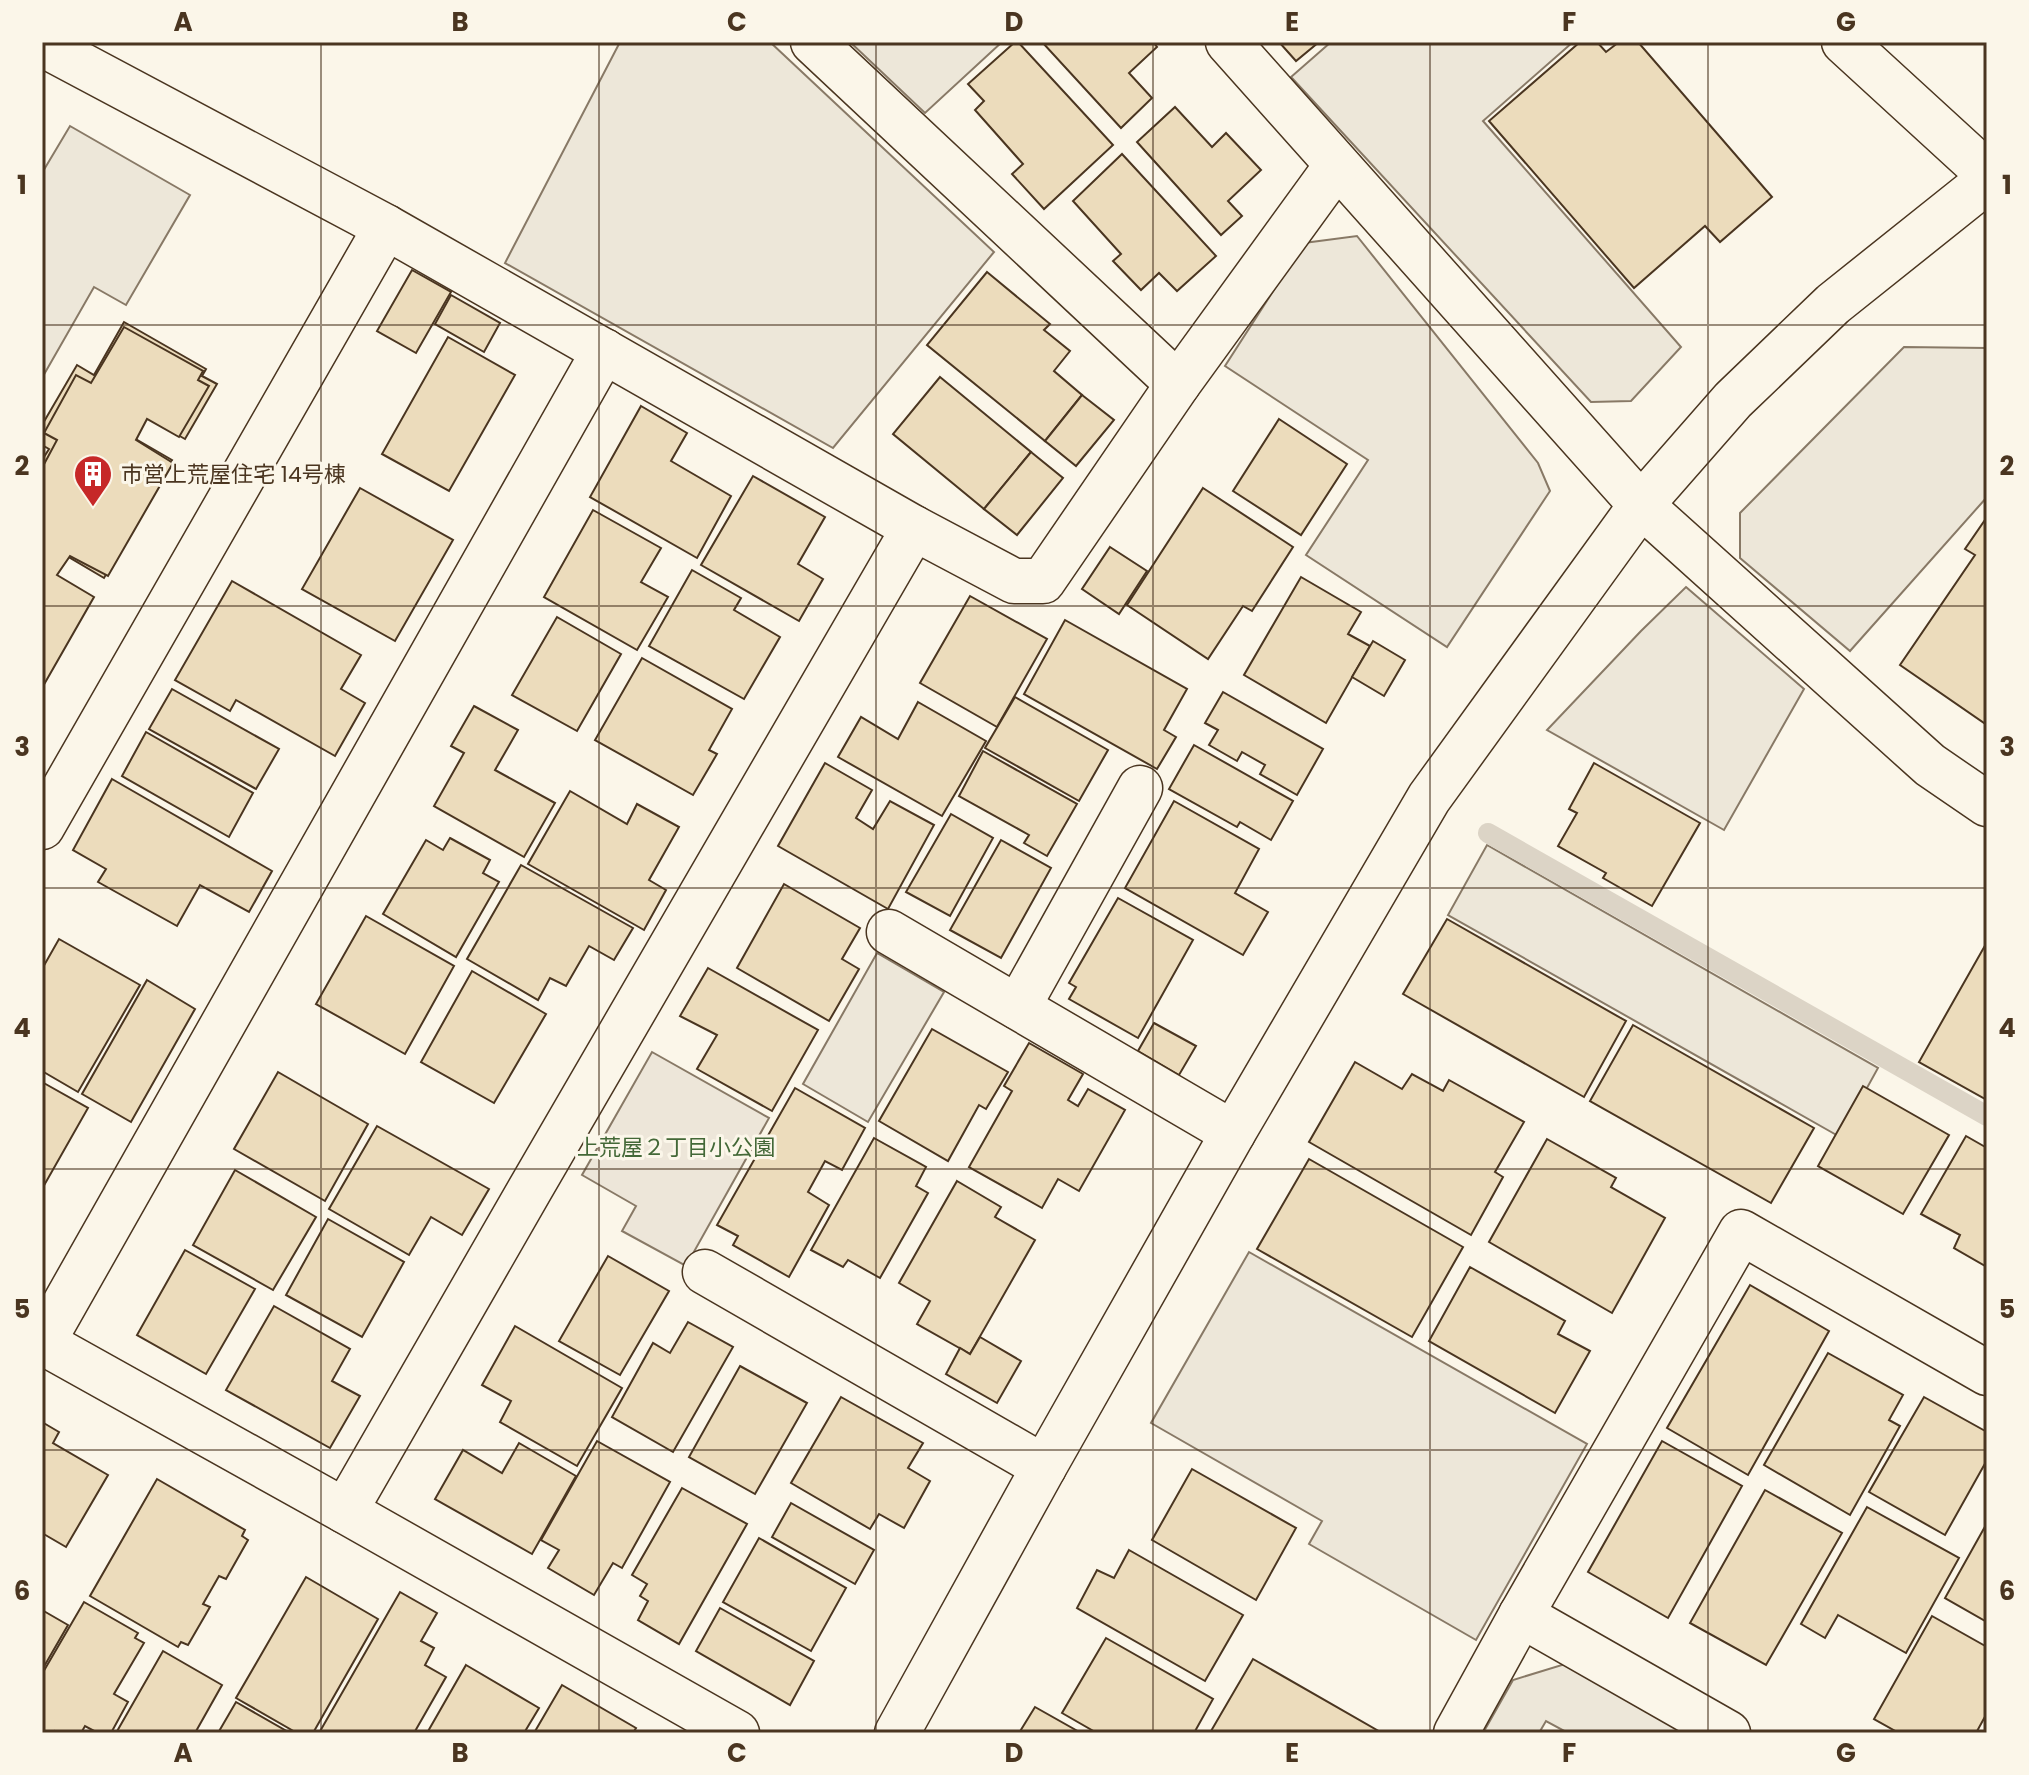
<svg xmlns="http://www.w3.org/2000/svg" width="2029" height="1775" font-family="Poppins,'Noto Sans JP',sans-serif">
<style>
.green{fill:#ede6d9;stroke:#887966;stroke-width:2}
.parking{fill:#ede7d9;stroke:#887966;stroke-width:2}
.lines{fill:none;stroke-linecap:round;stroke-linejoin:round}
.stream{stroke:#dcd4c6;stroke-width:20}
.building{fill:#ecdcbc;stroke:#4a3520;stroke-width:2}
.minor-casing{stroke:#4a3520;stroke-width:47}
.minor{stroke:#fbf6e9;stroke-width:44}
.grid{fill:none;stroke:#4a3520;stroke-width:2;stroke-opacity:0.55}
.labels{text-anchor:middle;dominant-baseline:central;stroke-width:6;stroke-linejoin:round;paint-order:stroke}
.poi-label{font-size:22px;fill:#4a3520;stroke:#fbf6e9;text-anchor:start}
.park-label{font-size:22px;fill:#436837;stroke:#fbf6e9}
.neatline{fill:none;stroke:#4a3520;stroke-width:3}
.grid-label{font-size:26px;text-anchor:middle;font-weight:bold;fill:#4a3520}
</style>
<rect width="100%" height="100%" fill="#fbf6e9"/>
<polygon class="green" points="652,1052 769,1118 686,1266 622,1231 636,1206 582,1175"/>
<g class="parking">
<polygon points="620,42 770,42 994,252 833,448 505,263"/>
<polygon points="850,42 1002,42 925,113"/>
<polygon points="1331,42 1573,42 1483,121 1681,347 1631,401 1591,402 1291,77"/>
<polygon points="70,126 190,195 126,305 94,287 42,378 42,173"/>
<polygon points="1357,236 1538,463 1550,491 1447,647 1306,555 1368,460 1225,366 1304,243"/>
<polygon points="1904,347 1987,348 1987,497 1850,651 1740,558 1740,513"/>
<polygon points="1686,587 1804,689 1724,830 1547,730 1641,631"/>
<polygon points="1487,845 1878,1068 1840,1137 1448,915"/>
<polygon points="877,953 944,992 868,1122 803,1084"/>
<polygon points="1249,1252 1587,1444 1476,1640 1309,1544 1322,1521 1151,1423"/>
<polygon points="1565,1664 1683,1731 1681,1733 1568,1733 1546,1721 1539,1733 1483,1733 1513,1680"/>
</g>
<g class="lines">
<polyline class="stream" points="1488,833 1987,1116"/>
</g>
<g class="building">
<polygon points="1015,42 1018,42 1113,145 1044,209 1012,174 1023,164 975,110 984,101 968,84"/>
<polygon points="1042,42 1153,42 1157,47 1129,73 1152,98 1121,128"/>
<polygon points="1279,42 1319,42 1296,61"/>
<polygon points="1580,42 1597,42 1606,52 1619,42 1638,42 1772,197 1720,242 1705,226 1634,288 1489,121"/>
<polygon points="1175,107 1212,147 1226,133 1261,170 1228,201 1242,216 1221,235 1137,142"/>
<polygon points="1122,154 1216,256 1177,291 1159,273 1141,290 1113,261 1121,254 1073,201"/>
<polygon points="412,270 451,292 416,353 377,331"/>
<polygon points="987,272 1050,324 1044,330 1070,351 1054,371 1082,395 1045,441 927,345"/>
<polygon points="451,295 500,323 484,352 435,324"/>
<polygon points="124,322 206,369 202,376 217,384 185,439 146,417 134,438 172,460 104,578 65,555 53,576 89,597 42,680 42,460 49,449 42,445 42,425 77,365 94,375"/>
<polygon points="124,327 203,371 198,380 209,386 179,437 147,419 136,440 173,463 108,576 70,556 57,575 94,597 42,688 42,468 57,440 44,433 76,375 91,383"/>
<polygon points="448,337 515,375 449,491 382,454"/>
<polygon points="940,377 1031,452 984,509 893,434"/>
<polygon points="1082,395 1114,420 1076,466 1045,441"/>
<polygon points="641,406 687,433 671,461 731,496 697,558 590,497"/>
<polygon points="1279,419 1347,464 1301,535 1233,491"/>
<polygon points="1031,452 1063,478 1017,535 984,509"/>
<polygon points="753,476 825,517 798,564 823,579 799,621 701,565"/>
<polygon points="360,488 453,540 395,641 302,589"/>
<polygon points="1203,488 1293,547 1252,611 1243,606 1208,659 1127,605"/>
<polygon points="593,510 661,548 641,582 668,597 637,650 544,597"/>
<polygon points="1987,517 1987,725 1900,665 1975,555 1965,549"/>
<polygon points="1110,547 1147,571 1119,614 1082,589"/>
<polygon points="692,570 741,598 734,610 780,637 744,699 649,646"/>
<polygon points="1301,577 1361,612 1348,634 1370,646 1326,723 1244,675"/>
<polygon points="232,581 361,655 341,689 365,703 335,756 236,700 230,711 175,680"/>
<polygon points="970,596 1047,639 997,727 920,683"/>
<polygon points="557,617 621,654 577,731 512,695"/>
<polygon points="1065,620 1187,689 1164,730 1176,737 1157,769 1024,694"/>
<polygon points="1373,641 1405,660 1384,696 1352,677"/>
<polygon points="642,658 732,709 709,750 717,754 693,795 595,740"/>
<polygon points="172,689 279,749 256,789 149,729"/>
<polygon points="1223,692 1323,749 1297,795 1260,774 1265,765 1242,752 1237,761 1209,745 1218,730 1205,723"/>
<polygon points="1015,697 1108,750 1079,801 985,748"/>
<polygon points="918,702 986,741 942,816 838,757 861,717 898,739"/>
<polygon points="474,706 518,730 495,770 555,803 524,857 434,806 464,753 451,746"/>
<polygon points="146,732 253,793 229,837 122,776"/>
<polygon points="1194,745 1293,801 1271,840 1240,822 1237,827 1169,789"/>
<polygon points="983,751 1077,804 1047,856 1024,843 1029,835 959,796"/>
<polygon points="825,763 872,790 856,818 873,829 890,801 934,825 888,909 778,846"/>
<polygon points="1594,763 1700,823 1652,906 1603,878 1606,873 1558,846 1577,813 1569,809"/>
<polygon points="112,779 272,871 249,912 200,885 177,926 98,882 106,869 73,850"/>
<polygon points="570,791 627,824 637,804 679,827 649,880 666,890 644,930 528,864"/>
<polygon points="1174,801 1259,849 1235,893 1268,912 1243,955 1125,888"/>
<polygon points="951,814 993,838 950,916 906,892"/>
<polygon points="450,838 490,860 483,873 499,882 456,957 383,914 426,840 443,850"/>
<polygon points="1001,840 1051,868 1001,958 950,930"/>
<polygon points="521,865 633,928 614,960 589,946 566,986 550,978 538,1000 467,959"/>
<polygon points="784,884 860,928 842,959 859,969 829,1021 737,968"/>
<polygon points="1118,898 1193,940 1138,1038 1069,999 1076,987 1069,983"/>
<polygon points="366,916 454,966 405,1054 316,1004"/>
<polygon points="1447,919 1626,1021 1584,1097 1403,994"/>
<polygon points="59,939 140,985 78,1092 42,1071 42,969"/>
<polygon points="1987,942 1987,1100 1919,1062"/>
<polygon points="708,968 818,1030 772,1111 697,1069 717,1035 680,1016"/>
<polygon points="472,971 546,1014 494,1103 421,1062"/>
<polygon points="147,980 195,1009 131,1122 82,1094"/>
<polygon points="1154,1023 1196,1046 1179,1075 1138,1051"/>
<polygon points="1633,1025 1814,1128 1771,1203 1590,1101"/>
<polygon points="932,1029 1008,1072 986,1109 979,1105 948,1161 879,1121"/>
<polygon points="1029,1043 1083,1074 1068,1100 1078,1106 1088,1089 1125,1110 1079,1191 1058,1179 1042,1208 969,1167 1012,1091 1004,1086"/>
<polygon points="1355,1062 1402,1089 1412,1074 1443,1091 1449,1080 1524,1122 1495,1172 1503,1177 1471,1235 1309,1142"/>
<polygon points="278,1072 368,1124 325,1201 234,1149"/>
<polygon points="42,1082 88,1108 42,1189"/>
<polygon points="1863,1086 1949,1135 1903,1214 1818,1166"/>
<polygon points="795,1088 865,1128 842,1170 825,1161 808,1192 829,1205 789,1277 733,1245 738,1236 717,1225"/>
<polygon points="377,1126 489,1189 462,1235 431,1217 409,1255 329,1209"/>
<polygon points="1966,1136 1987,1148 1987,1267 1954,1248 1960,1235 1921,1214"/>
<polygon points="874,1138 926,1167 916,1186 928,1193 880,1278 848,1260 843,1267 811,1250"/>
<polygon points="1547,1139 1616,1178 1611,1187 1665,1218 1612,1313 1489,1242"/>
<polygon points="1309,1159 1463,1247 1412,1337 1257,1249"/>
<polygon points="235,1170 316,1217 273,1290 193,1245"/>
<polygon points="957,1181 1001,1207 995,1217 1035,1240 970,1354 917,1324 930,1301 899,1283"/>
<polygon points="328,1219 404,1262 362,1337 286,1295"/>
<polygon points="185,1250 255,1289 206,1374 137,1335"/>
<polygon points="608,1256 669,1291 620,1375 559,1341"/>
<polygon points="1470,1267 1565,1321 1558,1334 1590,1351 1555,1413 1429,1341"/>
<polygon points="1750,1285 1829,1331 1748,1475 1667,1428"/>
<polygon points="274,1306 350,1349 332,1381 360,1396 330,1448 226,1390"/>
<polygon points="688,1322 733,1347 673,1452 612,1417 653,1343 670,1353"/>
<polygon points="515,1326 622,1388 577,1466 500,1422 511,1401 482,1385"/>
<polygon points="980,1337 1021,1361 997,1403 946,1374 960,1348 970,1354"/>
<polygon points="1828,1353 1903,1395 1889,1420 1900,1426 1850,1515 1764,1465"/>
<polygon points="740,1366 807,1403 755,1494 689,1457"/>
<polygon points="841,1397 923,1443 908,1468 930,1481 904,1528 879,1514 870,1529 791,1483"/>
<polygon points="1924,1397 1987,1432 1987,1460 1945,1535 1869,1492"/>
<polygon points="42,1422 59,1432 53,1443 108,1475 66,1547 42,1533"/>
<polygon points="597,1441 670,1482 622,1568 613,1563 594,1595 548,1568 559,1550 541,1540"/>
<polygon points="1662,1441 1742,1486 1668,1618 1588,1572"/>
<polygon points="519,1443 576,1476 532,1554 435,1499 463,1450 502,1473"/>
<polygon points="1192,1469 1296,1528 1256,1600 1152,1540"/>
<polygon points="157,1479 245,1530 242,1536 248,1540 226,1579 219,1576 203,1604 210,1607 188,1645 181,1642 178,1647 90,1596"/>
<polygon points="682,1488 747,1524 679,1644 638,1620 648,1601 640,1596 647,1584 632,1575"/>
<polygon points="1765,1490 1842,1533 1766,1665 1690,1623"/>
<polygon points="791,1503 874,1550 855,1584 772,1537"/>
<polygon points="1867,1507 1959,1558 1906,1653 1838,1615 1825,1638 1801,1624"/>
<polygon points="1987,1523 1987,1622 1945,1598"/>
<polygon points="759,1538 846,1588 811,1651 723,1602"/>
<polygon points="1129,1550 1243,1615 1205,1681 1077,1608 1097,1570 1114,1578"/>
<polygon points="306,1577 378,1619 313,1733 297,1733 236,1698"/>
<polygon points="400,1592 437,1613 421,1641 434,1648 425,1665 446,1677 414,1733 319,1733"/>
<polygon points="84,1602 138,1633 135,1638 144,1643 114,1694 128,1702 111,1733 98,1733 85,1726 81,1733 59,1733 55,1731 54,1733 42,1733 42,1674"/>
<polygon points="720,1608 814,1661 790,1705 696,1651"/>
<polygon points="42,1610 68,1625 42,1670"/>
<polygon points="1932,1616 1987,1647 1987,1713 1976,1733 1899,1733 1874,1719"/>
<polygon points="1106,1638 1213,1699 1194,1733 1097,1733 1062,1713"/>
<polygon points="163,1651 222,1685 195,1733 116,1733"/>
<polygon points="1253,1659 1382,1733 1215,1733 1211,1731"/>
<polygon points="466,1665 539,1708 524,1733 427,1733"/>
<polygon points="562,1685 636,1728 633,1733 534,1733"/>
<polygon points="236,1702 290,1733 218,1733"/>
<polygon points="1035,1707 1081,1733 1019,1733"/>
</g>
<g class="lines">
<defs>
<g id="minor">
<polyline points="813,42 1178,384"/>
<polyline points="1228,42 1641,505 1930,765 1987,804"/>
<polyline points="1844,42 1987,173"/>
<polyline points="42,44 386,227 914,528 529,1191 345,1511"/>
<polyline points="914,528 1014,581 1043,581 1178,384 1337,165"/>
<polyline points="42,827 386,227"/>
<polyline points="889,932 1233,1133"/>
<polyline points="1018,1007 1140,788"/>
<polyline points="705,1272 1044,1467"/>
<polyline points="42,1342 345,1511 737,1733"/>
<polyline points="43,1342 604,351"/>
<polyline points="1521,1615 1728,1733"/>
<polyline points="897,1733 1044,1467 1233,1133 1429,798 1641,505 1733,400 1833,304 1987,181"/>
<polyline points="1456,1733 1521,1615 1741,1232 1987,1373"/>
</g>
</defs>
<use href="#minor" class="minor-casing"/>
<use href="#minor" class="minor"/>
</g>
<path class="grid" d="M321,42v1691M599,42v1691M876,42v1691M1153,42v1691M1430,42v1691M1708,42v1691M42,325h1945M42,606h1945M42,888h1945M42,1169h1945M42,1450h1945"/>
<defs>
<symbol id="building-pin" viewBox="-11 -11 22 30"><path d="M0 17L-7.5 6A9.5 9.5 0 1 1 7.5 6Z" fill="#c62828" stroke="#fbf6e9"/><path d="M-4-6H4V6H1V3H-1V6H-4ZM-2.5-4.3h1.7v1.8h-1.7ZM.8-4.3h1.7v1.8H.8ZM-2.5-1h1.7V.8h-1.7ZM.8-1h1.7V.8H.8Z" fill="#fff"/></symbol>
</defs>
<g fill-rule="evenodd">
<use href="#building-pin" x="71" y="452" width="44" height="60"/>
</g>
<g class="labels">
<g class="poi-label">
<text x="121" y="474">市営上荒屋住宅 14号棟</text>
</g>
<g class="park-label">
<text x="676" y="1147">上荒屋２丁目小公園</text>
</g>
</g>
<rect width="2029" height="1775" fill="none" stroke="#fbf6e9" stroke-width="88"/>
<rect x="44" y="44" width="1941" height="1687" class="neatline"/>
<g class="grid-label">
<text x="183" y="31">A</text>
<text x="460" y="31">B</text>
<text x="737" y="31">C</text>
<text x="1014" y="31">D</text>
<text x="1292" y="31">E</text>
<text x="1569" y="31">F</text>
<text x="1846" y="31">G</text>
<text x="22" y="194">1</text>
<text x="2007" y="194">1</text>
<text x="22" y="475">2</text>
<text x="2007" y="475">2</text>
<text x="22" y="756">3</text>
<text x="2007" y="756">3</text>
<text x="22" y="1037">4</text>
<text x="2007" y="1037">4</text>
<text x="22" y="1318">5</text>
<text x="2007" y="1318">5</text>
<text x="22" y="1600">6</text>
<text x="2007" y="1600">6</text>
<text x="183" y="1762">A</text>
<text x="460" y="1762">B</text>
<text x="737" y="1762">C</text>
<text x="1014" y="1762">D</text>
<text x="1292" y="1762">E</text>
<text x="1569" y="1762">F</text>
<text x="1846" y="1762">G</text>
</g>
</svg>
